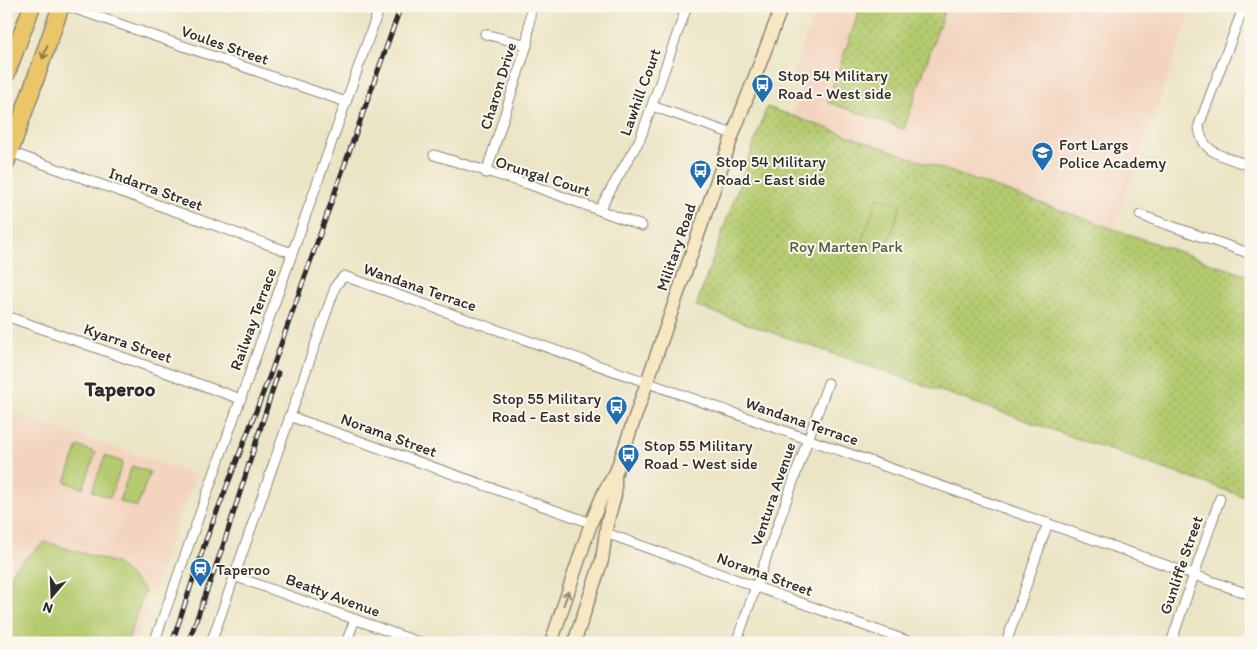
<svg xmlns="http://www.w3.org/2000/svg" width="1257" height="649" font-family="Itim,sans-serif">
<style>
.built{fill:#f3d4bf}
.park{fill:url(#park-dots);stroke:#707a4c}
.garden{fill:#b4ca6e;stroke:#707a4c}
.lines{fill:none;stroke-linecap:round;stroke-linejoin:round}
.street-casing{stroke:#8b8878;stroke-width:11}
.secondary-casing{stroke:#8b8878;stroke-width:15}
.highway-casing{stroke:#8b8878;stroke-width:19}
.street{stroke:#fff;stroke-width:9}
.secondary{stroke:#f7e8c3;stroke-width:12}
.highway{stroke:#ebc669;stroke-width:16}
.rail-casing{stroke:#2b2b2b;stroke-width:5}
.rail{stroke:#fbf7ec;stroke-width:3;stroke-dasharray:9;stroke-linecap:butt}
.oneway{stroke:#8b784a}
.oneway2{stroke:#918a77}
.labels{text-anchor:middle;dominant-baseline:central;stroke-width:4;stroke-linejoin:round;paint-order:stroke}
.street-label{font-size:16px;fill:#2b2b2b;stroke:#fbf7ec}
.poi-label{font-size:16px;fill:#2b2b2b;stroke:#fbf7ec;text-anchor:start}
.park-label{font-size:16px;fill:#545b3f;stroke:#fbf7ec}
.district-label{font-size:21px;font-weight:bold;fill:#2b2b2b;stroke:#fbf7ec}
</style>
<defs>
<pattern id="park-dots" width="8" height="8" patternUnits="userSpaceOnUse" patternTransform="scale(1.25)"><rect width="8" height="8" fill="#b4ca6e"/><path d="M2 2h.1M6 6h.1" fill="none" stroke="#93a45b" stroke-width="1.8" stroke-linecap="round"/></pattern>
</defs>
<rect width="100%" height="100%" fill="#fbf7ec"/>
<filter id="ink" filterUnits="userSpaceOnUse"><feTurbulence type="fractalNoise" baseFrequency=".02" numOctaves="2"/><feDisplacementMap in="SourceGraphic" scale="10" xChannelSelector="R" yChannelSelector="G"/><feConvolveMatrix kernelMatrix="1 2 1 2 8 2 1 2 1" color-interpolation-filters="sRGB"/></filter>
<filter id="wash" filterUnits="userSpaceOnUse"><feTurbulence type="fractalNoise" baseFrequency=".0096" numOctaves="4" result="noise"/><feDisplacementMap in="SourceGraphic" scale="20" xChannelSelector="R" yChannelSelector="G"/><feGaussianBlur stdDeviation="1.12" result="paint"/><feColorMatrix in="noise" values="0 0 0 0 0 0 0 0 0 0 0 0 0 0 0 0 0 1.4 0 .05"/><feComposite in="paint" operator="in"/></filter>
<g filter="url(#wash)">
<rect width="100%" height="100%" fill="#ebe4c5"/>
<g class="built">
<polygon points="817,6 1193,6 1114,228 792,115 805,80 792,75"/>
<polygon points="6,411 195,475 135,643 6,643"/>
</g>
<g class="park">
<polygon points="861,6 946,6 904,129 827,102"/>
<polygon points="767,107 1251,277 1251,499 696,306"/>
</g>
<g class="garden">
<polygon points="878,197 901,205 885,250 862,241"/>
<polygon points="78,446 96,453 83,488 65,482"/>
<polygon points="105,456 123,462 110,498 92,491"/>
<polygon points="132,466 150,472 137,507 119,501"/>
<polygon points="45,542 116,563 145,590 127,643 6,643 6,591 14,568"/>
</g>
</g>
<g filter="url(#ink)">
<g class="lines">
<defs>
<g id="street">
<polyline points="67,6 346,102"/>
<path d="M1244,6l-45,119c1,30 28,32 52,41"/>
<polyline points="485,34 527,45"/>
<polyline points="652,106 733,134"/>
<polyline points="10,152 292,253"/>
<polyline points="434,155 531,185 642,226"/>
<polyline points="486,173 527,45 531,6"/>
<polyline points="599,210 640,139 687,6"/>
<polyline points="1140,215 1251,254"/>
<polyline points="6,316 241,399"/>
<polyline points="289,416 591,523"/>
<polyline points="606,533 913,643"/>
<polyline points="234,576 421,643"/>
<polyline points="154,643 380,6"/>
<polyline points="211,643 336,285 344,276 1251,595"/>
<polyline points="346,643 355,619"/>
<polyline points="736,643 828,383"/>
<polyline points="1006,643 1048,523"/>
<polyline points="1171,643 1220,498"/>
</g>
<g id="secondary">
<polyline points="551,643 591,523 605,490 616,472 733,134 782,6"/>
<polyline points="574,643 602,560 607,524 615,495 615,475"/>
</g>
<g id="highway">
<polyline points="6,75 32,6"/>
<polyline points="6,163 61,6"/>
</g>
</defs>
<use href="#street" class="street-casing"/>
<use href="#secondary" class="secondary-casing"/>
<use href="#highway" class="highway-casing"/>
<use href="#street" class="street"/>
<use href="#secondary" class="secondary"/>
<use href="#highway" class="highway"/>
<defs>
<g id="rail">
<polyline points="172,643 206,540 270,375 401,6"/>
<polyline points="188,643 223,546 278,373"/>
</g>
</defs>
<use href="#rail" class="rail-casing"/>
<use href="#rail" class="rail"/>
</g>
<defs><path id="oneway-shaft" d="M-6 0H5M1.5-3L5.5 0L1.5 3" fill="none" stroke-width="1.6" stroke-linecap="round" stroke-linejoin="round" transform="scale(1.25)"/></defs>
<use class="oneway" href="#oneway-shaft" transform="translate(45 52) rotate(109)"/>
<use class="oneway2" href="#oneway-shaft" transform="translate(566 598) rotate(-71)"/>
</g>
<defs>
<symbol id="bus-pin" viewBox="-11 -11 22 30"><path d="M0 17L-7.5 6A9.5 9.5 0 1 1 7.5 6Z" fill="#1f6fb2" stroke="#fbf7ec"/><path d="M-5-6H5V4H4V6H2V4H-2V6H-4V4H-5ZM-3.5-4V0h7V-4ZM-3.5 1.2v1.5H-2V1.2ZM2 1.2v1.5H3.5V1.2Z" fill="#fff"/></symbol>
<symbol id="university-pin" viewBox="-11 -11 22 30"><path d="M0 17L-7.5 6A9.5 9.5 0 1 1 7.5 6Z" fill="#1f6fb2" stroke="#fbf7ec"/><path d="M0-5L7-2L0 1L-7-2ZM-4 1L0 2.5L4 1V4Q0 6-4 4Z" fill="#fff"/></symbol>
<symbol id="station-pin" viewBox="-11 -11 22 30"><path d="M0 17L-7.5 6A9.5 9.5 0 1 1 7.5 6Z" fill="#1f6fb2" stroke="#fbf7ec"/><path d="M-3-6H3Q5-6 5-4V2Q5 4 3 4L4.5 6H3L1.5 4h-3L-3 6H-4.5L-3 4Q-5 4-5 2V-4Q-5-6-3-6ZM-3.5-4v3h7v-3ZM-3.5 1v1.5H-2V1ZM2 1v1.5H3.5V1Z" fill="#fff"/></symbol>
</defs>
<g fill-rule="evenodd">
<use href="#bus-pin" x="750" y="72" width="25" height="34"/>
<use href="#university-pin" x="1030" y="140" width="25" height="34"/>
<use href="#bus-pin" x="688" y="158" width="25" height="34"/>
<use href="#bus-pin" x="604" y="394" width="25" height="34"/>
<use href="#bus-pin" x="616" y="442" width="25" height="34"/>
<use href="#station-pin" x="188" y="556" width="25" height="34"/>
</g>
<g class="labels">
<g class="street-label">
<text transform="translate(225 45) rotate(19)">Voules Street</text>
<text transform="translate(498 86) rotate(-73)">Charon Drive</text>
<text transform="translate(640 92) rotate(-70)">Lawhill Court</text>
<text transform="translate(543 176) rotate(18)">Orungal Court</text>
<text transform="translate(156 189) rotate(20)">Indarra Street</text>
<text transform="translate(676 247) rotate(-71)">Military Road</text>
<text transform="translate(420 287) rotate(19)">Wandana Terrace</text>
<text transform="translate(253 319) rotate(-70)">Railway Terrace</text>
<text transform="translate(128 343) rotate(19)">Kyarra Street</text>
<text transform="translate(802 421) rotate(19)">Wandana Terrace</text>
<text transform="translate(389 435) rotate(20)">Norama Street</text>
<text transform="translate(773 494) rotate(-71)">Ventura Avenue</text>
<text transform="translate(1181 565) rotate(-71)">Gunliffe Street</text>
<text transform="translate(765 574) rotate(20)">Norama Street</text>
<text transform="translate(333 595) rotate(20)">Beatty Avenue</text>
</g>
<g class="poi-label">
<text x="778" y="75">Stop 54 Military<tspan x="778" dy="18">Road - West side</tspan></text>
<text x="1059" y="144">Fort Largs<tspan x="1059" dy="18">Police Academy</tspan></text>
<text x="716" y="161">Stop 54 Military<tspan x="716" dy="18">Road - East side</tspan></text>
<text x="601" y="398" text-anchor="end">Stop 55 Military<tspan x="601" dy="18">Road - East side</tspan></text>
<text x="644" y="445">Stop 55 Military<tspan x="644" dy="18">Road - West side</tspan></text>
<text x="216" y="569">Taperoo</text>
</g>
<g class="park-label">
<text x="846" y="246">Roy Marten Park</text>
</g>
<g class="district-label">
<text x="120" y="388">Taperoo</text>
</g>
</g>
<rect width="1257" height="649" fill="none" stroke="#fbf7ec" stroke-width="25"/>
<g transform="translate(52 596) rotate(199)" stroke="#fbf7ec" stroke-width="4" paint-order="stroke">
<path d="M0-4L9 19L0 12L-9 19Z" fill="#2b2b2b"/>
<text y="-8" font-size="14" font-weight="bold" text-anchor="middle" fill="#2b2b2b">N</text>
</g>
</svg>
